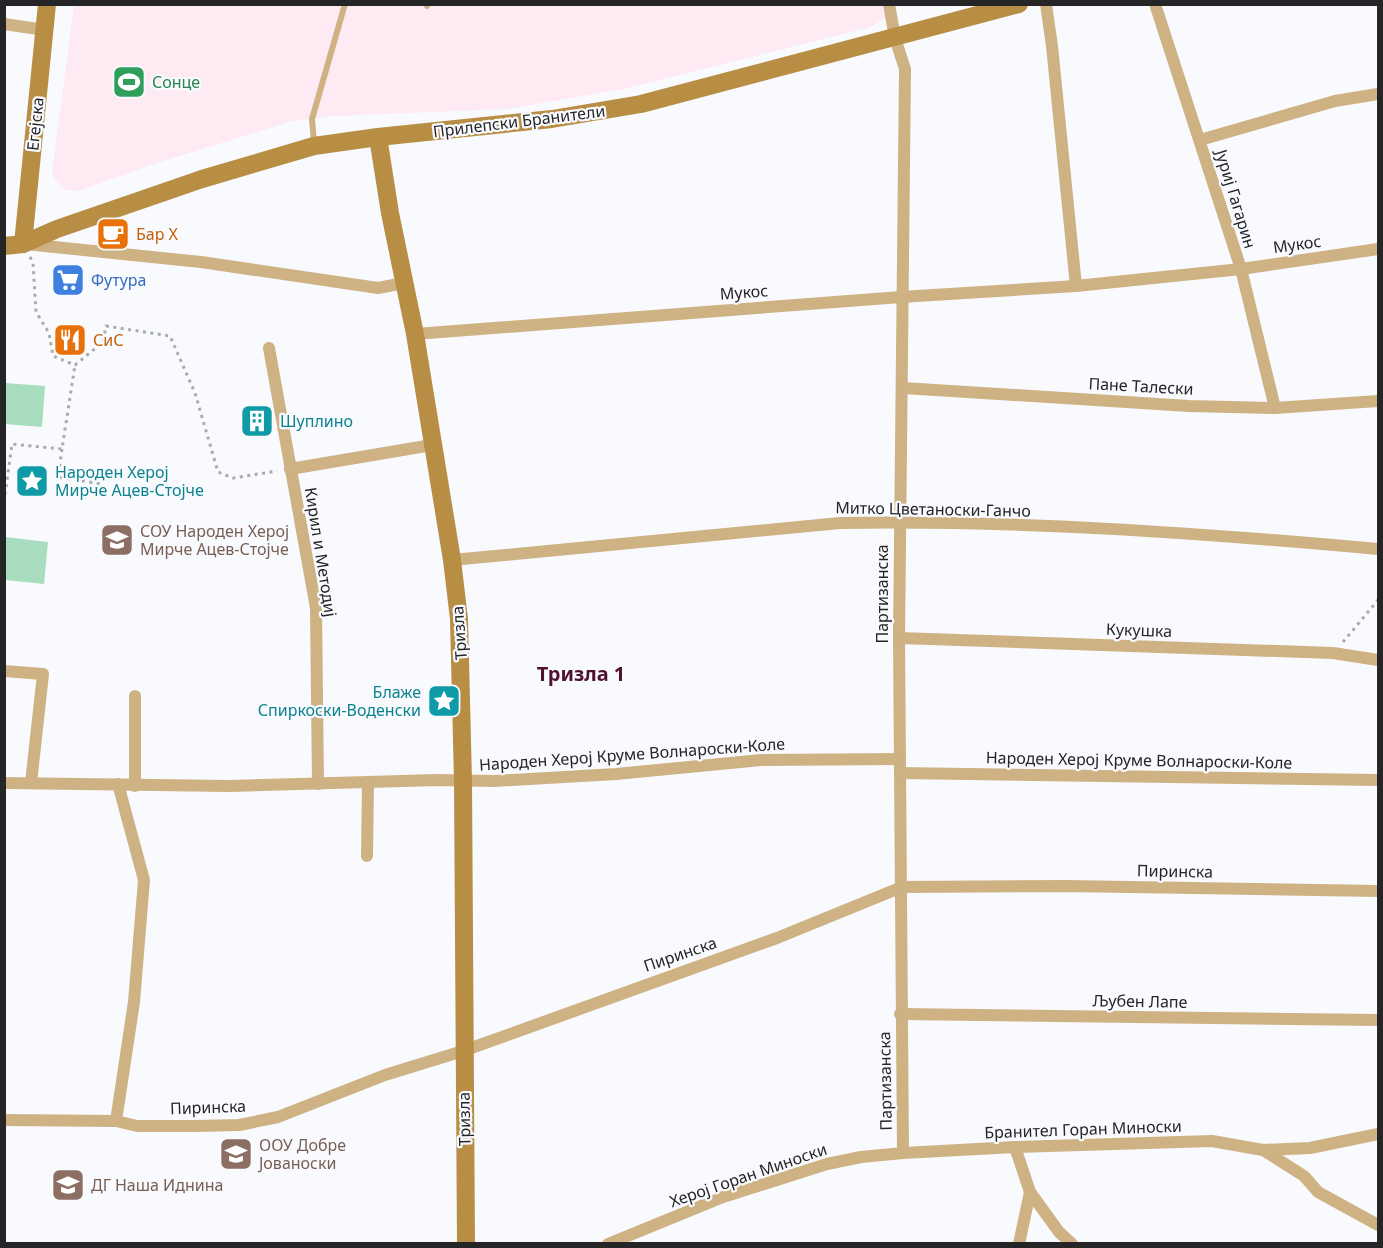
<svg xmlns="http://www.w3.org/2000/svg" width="1383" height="1248" font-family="'Noto Sans',sans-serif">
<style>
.industrial{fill:#feeaf2}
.green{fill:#a9ddbf}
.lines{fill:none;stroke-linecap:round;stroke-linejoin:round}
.path{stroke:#aaabaf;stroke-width:3;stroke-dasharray:3 4.5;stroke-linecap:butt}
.lane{stroke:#ceb284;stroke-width:6}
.street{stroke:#ceb284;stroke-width:12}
.secondary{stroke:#b88d44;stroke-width:18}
.labels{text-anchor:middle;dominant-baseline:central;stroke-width:4.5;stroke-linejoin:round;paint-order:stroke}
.leisure-label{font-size:16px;fill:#27864d;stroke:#f8fafe;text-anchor:start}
.street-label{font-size:16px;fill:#252527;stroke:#f8fafe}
.food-label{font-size:16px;fill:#c56008;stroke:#f8fafe;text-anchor:start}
.shop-label{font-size:16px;fill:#366cbe;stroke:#f8fafe;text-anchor:start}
.culture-label{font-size:16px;fill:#0d838f;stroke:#f8fafe;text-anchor:start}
.education-label{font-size:16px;fill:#785e54;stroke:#f8fafe;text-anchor:start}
.quarter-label{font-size:20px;font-weight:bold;fill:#501131;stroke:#f8fafe}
</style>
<rect width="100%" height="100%" fill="#f8fafe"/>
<polygon class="industrial" points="74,5 889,5 890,16 870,27 624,89 506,109 334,116 293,121 157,163 78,191 65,190 56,181 52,173"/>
<g class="green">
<polygon points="5,383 45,386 42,427 5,424"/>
<polygon points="5,537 48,542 44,584 5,580"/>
</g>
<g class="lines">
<g class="path">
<polyline points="30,257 33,263 36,312 49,333 53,356 75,365 103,342 106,326 170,336 195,393 218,472 233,478 277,471"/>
<polyline points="62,449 58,477 102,484"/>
<polyline points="4,502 12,444 62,449 75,365"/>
<polyline points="1343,642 1378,600"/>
</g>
<g class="lane">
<polyline points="427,6 427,4"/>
<polyline points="314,143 312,119 345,4"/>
</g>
<g class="street">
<polyline points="889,4 895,38 905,69 899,638 903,1153"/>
<polyline points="1046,4 1052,46 1076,286"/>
<polyline points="1155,4 1241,269 1275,408"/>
<polyline points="4,24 45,30"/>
<polyline points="1200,140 1335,101 1378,94"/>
<polyline points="25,244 201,262 378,288 404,283"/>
<polyline points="415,334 901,297 1076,286 1241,269 1378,249"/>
<polyline points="269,348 316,608 318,784"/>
<polyline points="903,388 1189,406 1275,408 1378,401"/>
<polyline points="290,469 432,445"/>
<path d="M452,560l388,-37c180,-3 360,10 538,26"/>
<polyline points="899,638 1333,653 1378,660"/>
<polyline points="4,671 43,674 31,783"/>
<polyline points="900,773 1378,780"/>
<polyline points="4,783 229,786 437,780 494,781 616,774 761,760 900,759"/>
<polyline points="135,786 135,696"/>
<polyline points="367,856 368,782"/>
<polyline points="900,1014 1378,1020"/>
<polyline points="4,1120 116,1121 137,1126 195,1126 239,1125 278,1117 385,1075 463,1051 777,938 902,887 1066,886 1378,891"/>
<polyline points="116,1121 134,1002 144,880 118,784"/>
<polyline points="1015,1147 1030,1192 1059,1232 1072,1244"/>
<polyline points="1263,1150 1304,1176 1318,1192 1378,1225"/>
<polyline points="608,1244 723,1197 827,1164 861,1157 903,1153 1015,1147 1212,1141 1263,1150 1310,1148 1378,1134"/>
<polyline points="1019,1244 1030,1192"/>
</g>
<g class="secondary">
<polyline points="378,137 390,213 415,334 452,560 459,619 463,781 466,1244"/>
<polyline points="23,244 47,4"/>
<polyline points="4,246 23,244 57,229 202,179 314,146 378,137 552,119 641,104 1019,4"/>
</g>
</g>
<defs>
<symbol id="stadium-square" viewBox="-11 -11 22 22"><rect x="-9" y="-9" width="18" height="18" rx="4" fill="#2e9e5b" stroke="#f8fafe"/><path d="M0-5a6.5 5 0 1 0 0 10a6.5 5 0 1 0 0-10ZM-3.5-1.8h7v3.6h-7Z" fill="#fff"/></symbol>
<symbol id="cafe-square" viewBox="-11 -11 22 22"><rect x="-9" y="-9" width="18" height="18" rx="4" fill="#e8710a" stroke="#f8fafe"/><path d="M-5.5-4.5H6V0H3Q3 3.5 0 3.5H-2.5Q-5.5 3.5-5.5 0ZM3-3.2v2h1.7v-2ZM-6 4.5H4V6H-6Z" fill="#fff"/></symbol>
<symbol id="supermarket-square" viewBox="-11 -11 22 22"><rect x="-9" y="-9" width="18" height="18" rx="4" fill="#3f7fe0" stroke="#f8fafe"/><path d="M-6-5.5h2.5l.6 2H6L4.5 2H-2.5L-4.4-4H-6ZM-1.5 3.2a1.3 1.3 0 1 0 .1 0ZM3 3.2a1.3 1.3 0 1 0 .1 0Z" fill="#fff"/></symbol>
<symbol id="restaurant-square" viewBox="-11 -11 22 22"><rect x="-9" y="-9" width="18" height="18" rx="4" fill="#e8710a" stroke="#f8fafe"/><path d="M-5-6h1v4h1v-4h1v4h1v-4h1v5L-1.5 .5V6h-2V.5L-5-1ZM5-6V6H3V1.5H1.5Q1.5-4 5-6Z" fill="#fff"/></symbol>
<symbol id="building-square" viewBox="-11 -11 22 22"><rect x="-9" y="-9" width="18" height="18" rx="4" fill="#0f9aa8" stroke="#f8fafe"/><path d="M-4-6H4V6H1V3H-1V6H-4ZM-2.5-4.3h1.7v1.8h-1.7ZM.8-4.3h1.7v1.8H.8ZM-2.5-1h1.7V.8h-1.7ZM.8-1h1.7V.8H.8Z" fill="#fff"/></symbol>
<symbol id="sight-square" viewBox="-11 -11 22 22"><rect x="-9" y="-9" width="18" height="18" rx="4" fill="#0f9aa8" stroke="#f8fafe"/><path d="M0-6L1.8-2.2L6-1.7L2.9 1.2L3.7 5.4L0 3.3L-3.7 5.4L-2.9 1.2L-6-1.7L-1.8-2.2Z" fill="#fff"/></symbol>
<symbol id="university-square" viewBox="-11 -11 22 22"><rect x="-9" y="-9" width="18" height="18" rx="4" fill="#8d6e63" stroke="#f8fafe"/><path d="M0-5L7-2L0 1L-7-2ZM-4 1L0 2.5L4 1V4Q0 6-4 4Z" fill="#fff"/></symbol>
<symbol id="school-square" viewBox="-11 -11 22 22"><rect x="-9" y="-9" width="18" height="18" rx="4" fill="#8d6e63" stroke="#f8fafe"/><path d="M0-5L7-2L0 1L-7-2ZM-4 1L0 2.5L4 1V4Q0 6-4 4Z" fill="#fff"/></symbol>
</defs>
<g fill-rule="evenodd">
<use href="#stadium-square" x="110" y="63" width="38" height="38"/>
<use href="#cafe-square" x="94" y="215" width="38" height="38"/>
<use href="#supermarket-square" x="49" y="261" width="38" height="38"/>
<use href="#restaurant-square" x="51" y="321" width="38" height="38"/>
<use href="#building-square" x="238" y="402" width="38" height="38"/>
<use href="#sight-square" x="13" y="462" width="38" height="38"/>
<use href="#university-square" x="98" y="521" width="38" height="38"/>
<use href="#sight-square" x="425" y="682" width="38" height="38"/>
<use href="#school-square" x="217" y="1135" width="38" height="38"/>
<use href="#school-square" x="49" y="1166" width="38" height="38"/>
</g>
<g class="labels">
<g class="leisure-label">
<text x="152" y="82">Сонце</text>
</g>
<g class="street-label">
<text transform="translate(519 121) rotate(-7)">Прилепски Бранители</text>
<text transform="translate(35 124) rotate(-84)">Егејска</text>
<text transform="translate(1236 199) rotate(73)">Јуриј Гагарин</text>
<text transform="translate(1297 244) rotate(-8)">Мукос</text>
<text transform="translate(744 292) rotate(-4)">Мукос</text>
<text transform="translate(1141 386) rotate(3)">Пане Талески</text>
<text transform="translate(933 509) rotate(1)">Митко Цветаноски-Ганчо</text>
<text transform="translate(321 552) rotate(81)">Кирил и Методиј</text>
<text transform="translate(882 594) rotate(-90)">Партизанска</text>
<text transform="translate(1139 630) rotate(2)">Кукушка</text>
<text transform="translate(459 633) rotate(-94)">Тризла</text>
<text transform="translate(632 754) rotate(-4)">Народен Херој Круме Волнароски-Коле</text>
<text transform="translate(1139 760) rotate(1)">Народен Херој Круме Волнароски-Коле</text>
<text transform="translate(1175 871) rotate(1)">Пиринска</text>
<text transform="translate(680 954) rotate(-19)">Пиринска</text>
<text transform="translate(1140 1001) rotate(1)">Љубен Лапе</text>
<text transform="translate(885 1081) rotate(-91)">Партизанска</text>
<text transform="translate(208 1107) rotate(-2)">Пиринска</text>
<text transform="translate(464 1119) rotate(-91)">Тризла</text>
<text transform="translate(1083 1129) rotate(-2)">Бранител Горан Миноски</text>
<text transform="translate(748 1175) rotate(-19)">Херој Горан Миноски</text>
</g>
<g class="food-label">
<text x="136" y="234">Бар Х</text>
<text x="93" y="340">СиС</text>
</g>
<g class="shop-label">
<text x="91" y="280">Футура</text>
</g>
<g class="culture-label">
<text x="280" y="421">Шуплино</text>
<text x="55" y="472">Народен Херој<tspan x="55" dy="18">Мирче Ацев-Стојче</tspan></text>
<text x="421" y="692" text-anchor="end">Блаже<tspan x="421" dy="18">Спиркоски-Воденски</tspan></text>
</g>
<g class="education-label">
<text x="140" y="531">СОУ Народен Херој<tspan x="140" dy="18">Мирче Ацев-Стојче</tspan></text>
<text x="259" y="1145">ООУ Добре<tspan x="259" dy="18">Јованоски</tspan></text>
<text x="91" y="1185">ДГ Наша Иднина</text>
</g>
<g class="quarter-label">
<text x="581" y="673">Тризла 1</text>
</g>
</g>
<rect width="1383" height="1248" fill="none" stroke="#252527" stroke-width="12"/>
</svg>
